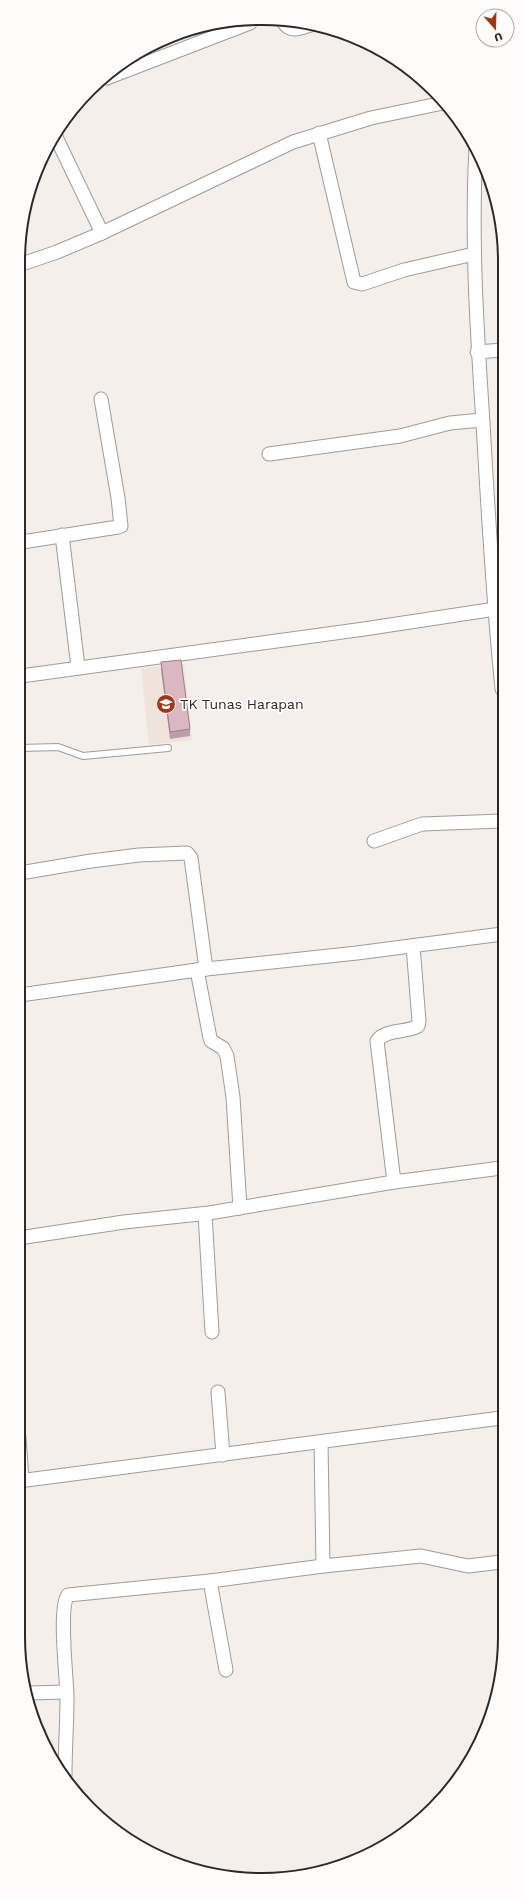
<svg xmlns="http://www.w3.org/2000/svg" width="523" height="1898" font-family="'Work Sans',sans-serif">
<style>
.built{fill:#f0e3db}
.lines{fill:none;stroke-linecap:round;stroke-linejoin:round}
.service-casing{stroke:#a09b98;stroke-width:8}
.minor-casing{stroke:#a09b98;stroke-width:15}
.service{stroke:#fff;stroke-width:6}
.minor{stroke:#fff;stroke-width:13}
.wall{fill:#bc9da9}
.building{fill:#dbb7c4;stroke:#998089}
.labels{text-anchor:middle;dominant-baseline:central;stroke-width:3.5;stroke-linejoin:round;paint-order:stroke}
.poi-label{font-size:14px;fill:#2c2a29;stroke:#fffdfb;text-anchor:start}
.rim{fill:none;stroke:#2c2a29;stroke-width:2}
</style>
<rect width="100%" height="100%" fill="#f4efeb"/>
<polygon class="built" points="184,664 192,740 149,745 141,668"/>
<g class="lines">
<defs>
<polyline id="service" points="21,748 58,747 83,756 168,748"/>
<g id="minor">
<path d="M284,23c7,11 19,4 30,1"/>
<polyline points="107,78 250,23"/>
<polyline points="319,133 354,282 362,284 404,270 474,254"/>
<polyline points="55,135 102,233"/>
<path d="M476,148c-5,92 1,183 7,275 5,89 10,177 19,266"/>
<polyline points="22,264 57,252 102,233 293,142 371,118 443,103"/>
<polyline points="477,352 503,350"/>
<polyline points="269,454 400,436 450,423 482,420"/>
<polyline points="62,535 78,667"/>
<polyline points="22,542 118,527 121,526 118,498 101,399"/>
<polyline points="21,676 364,629 502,608"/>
<polyline points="374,841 422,824 502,821"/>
<polyline points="20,873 91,861 139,855 187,853 191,858 206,969"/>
<polyline points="197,970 210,1038 211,1041 223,1048 227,1056 233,1097 240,1208"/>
<polyline points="20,995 197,970 357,953 502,934"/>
<path d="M394,1182l-17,-141c8,-12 29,-8 41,-15l1,-5 -6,-75"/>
<polyline points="205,1214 212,1332"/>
<polyline points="19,1238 124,1222 209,1213 394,1182 501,1168"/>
<polyline points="218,1392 223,1455"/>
<polyline points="19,1438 22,1480"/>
<polyline points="321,1442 323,1566 421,1556 468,1566 501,1562"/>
<polyline points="19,1481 501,1418"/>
<polyline points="210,1581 226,1670"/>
<polyline points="29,1693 66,1692"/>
<path d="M65,1775c0,-26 2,-51 2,-77 0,-20 -9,-90 1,-103l142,-14 113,-15"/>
</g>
</defs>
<use href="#service" class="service-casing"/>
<use href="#minor" class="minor-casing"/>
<use href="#service" class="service"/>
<use href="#minor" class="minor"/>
</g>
<polygon class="wall" points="161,662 190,729 190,736 170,739 161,670"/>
<polygon class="building" points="181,660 190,729 170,732 161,662"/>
<defs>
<symbol id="school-disc" viewBox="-11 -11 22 22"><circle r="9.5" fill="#a0381c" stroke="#fffdfb"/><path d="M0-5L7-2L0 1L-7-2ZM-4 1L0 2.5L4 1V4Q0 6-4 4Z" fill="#fff"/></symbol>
</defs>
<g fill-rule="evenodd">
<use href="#school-disc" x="155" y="693" width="22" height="22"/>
</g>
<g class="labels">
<g class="poi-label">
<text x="180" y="704">TK Tunas Harapan</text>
</g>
</g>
<path d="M0 0H523V1898H0ZM261 25H262A236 236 0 0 1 498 261V1637A236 236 0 0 1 262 1873H261A236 236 0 0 1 25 1637V261A236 236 0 0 1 261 25Z" fill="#fffdfb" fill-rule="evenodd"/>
<path class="rim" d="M261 25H262A236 236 0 0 1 498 261V1637A236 236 0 0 1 262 1873H261A236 236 0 0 1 25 1637V261A236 236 0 0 1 261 25Z"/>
<g transform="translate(495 28) rotate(160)"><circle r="19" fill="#fffdfb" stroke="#aba9a7"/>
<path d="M0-3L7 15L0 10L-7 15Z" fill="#a0381c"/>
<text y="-6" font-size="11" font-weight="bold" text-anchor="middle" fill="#2c2a29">U</text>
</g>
</svg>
